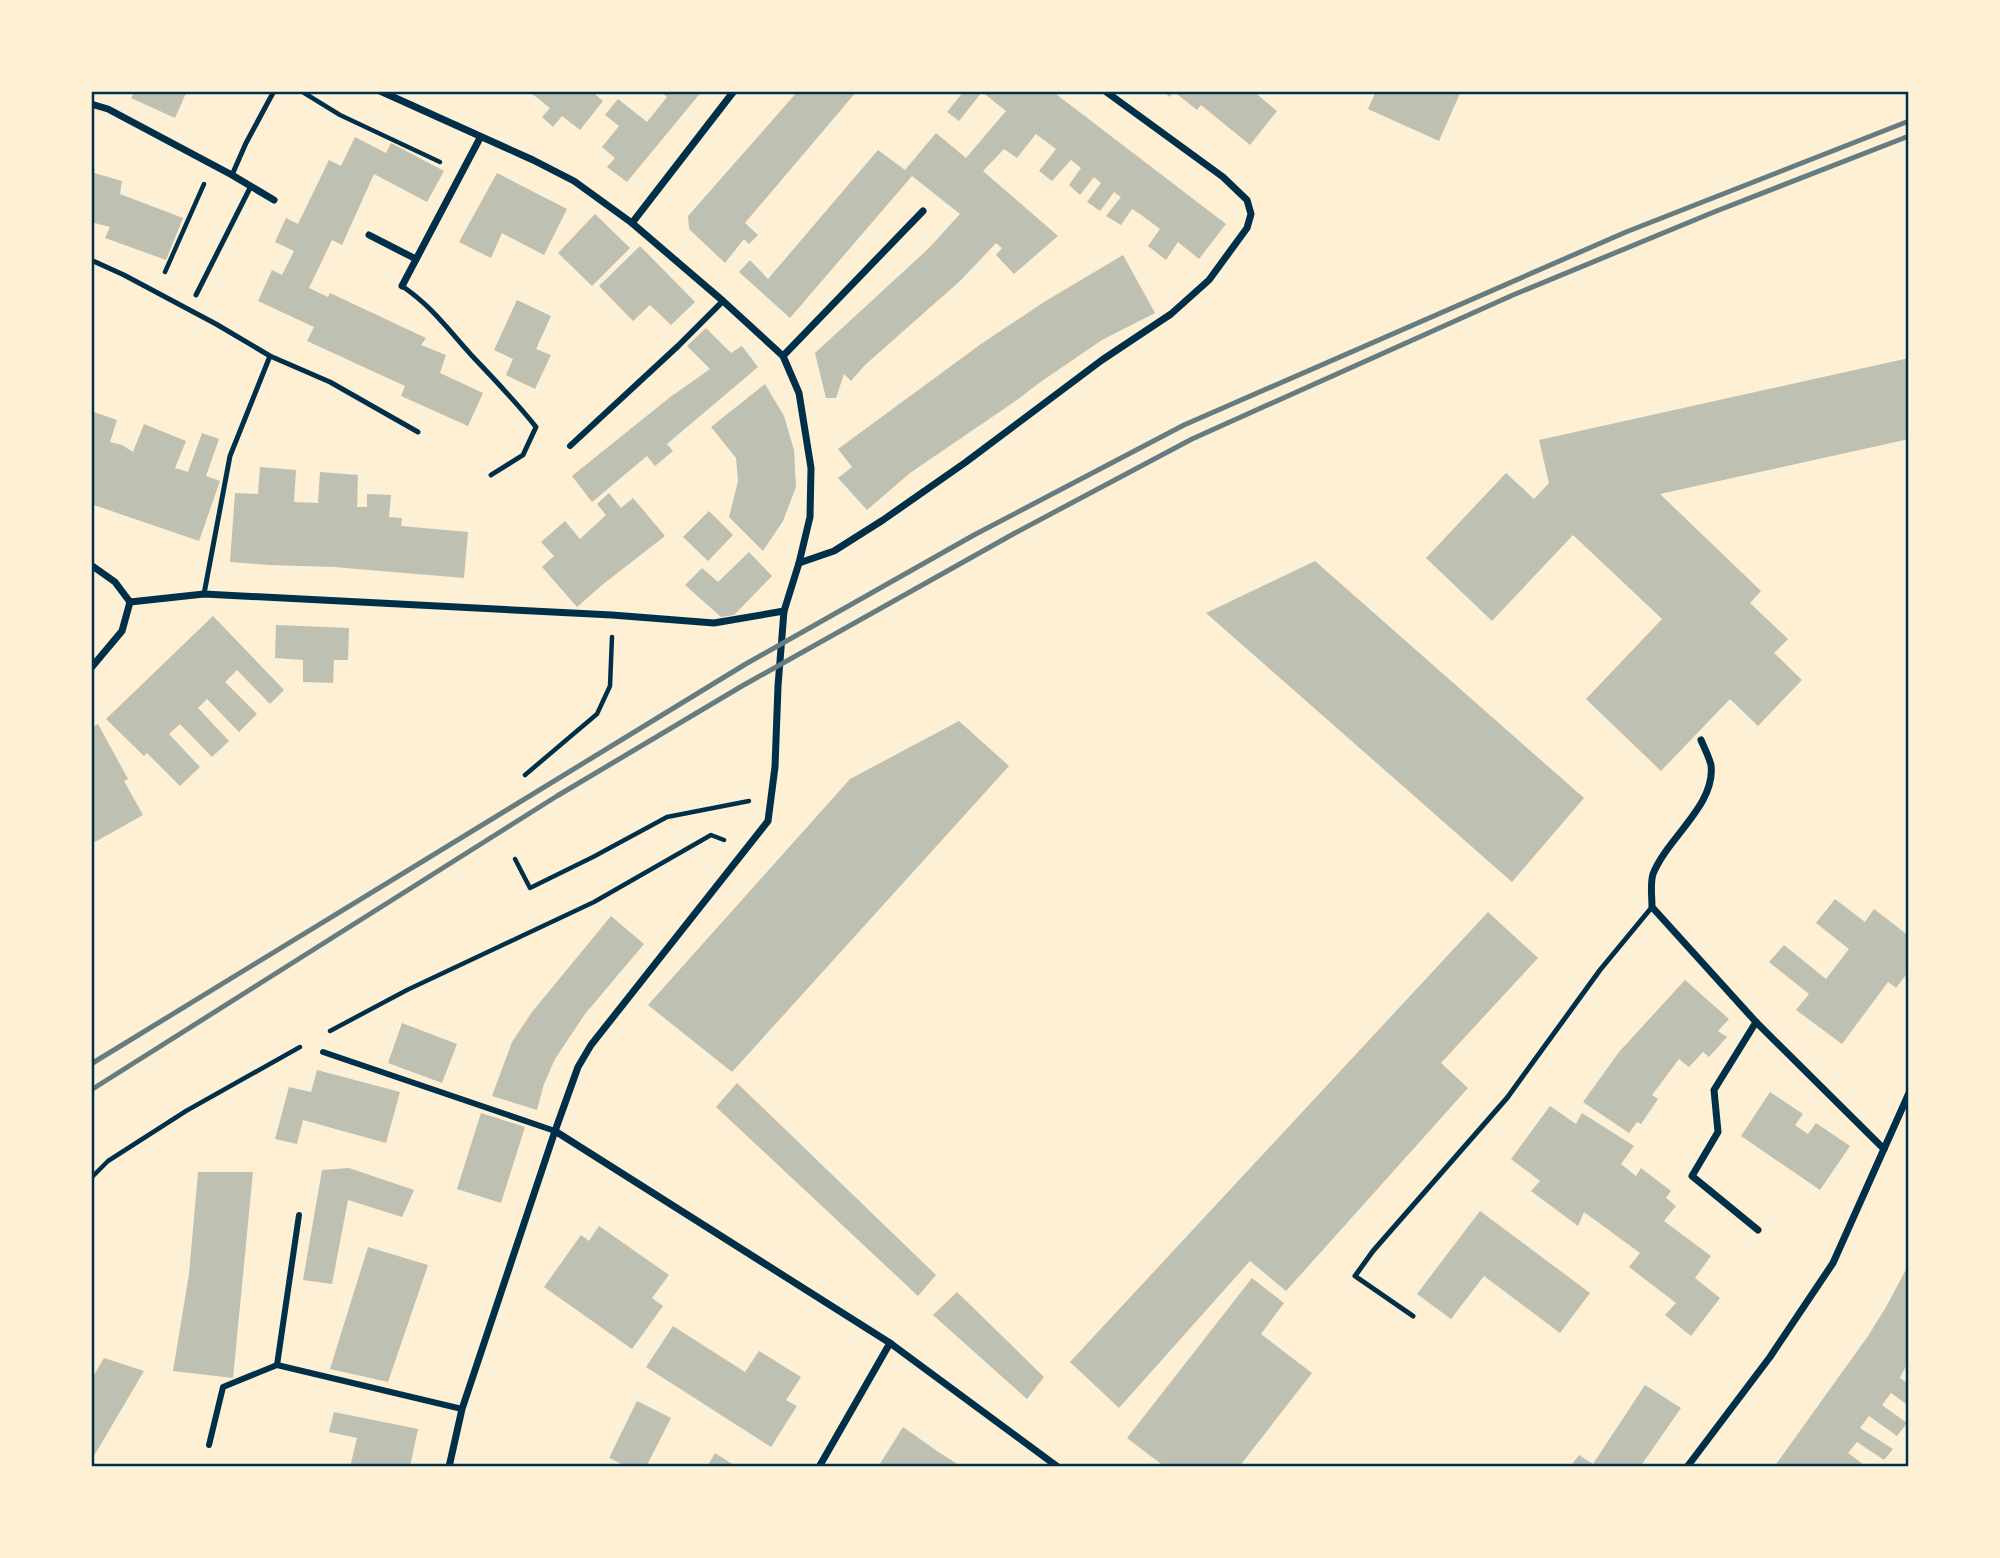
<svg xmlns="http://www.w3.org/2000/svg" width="2000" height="1558" font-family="'Source Sans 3',sans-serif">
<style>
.building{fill:#bec0b2}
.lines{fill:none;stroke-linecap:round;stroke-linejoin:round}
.path{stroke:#003049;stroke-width:4.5}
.service{stroke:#003049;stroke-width:5}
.pedestrian{stroke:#003049;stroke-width:6}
.minor{stroke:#003049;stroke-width:7}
.rail{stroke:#657d81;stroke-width:5}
.neatline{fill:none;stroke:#003049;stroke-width:2.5}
</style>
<rect width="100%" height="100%" fill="#fdf0d5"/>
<g class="building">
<polygon points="135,91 187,91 175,118 131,98"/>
<polygon points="533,91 591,91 603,101 580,130 562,116 553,127 542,117 550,108 531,93"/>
<polygon points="660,91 702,91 627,182 607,167 615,158 602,147 619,126 605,115 618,99 647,122 667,97"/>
<polygon points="798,91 857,91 745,223 758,235 749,244 744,239 725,263 689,229 688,216"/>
<polygon points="964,91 1052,91 1226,224 1199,259 1178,242 1166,260 1148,246 1160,229 1140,214 1132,209 1121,225 1106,216 1121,197 1114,192 1100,211 1087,202 1101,183 1094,177 1080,195 1069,185 1081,168 1071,160 1052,181 1039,171 1056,149 1036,134 1017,158 1004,149 983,171 1058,236 1014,274 996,255 1002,248 996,243 960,281 865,365 851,381 844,374 836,398 826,398 815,353 928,249 960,214 912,176 790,318 739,272 750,260 768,279 878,150 905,170 936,133 966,158 1006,111 982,92 959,121 947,112"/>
<polygon points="1162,91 1253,91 1277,111 1250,145 1201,105 1197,110 1173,91 1170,97"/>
<polygon points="1376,91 1461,91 1439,141 1368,109"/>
<polygon points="355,137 386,153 391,143 444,171 427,202 374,174 342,245 332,240 309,288 328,297 330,293 426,338 421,345 446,355 440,373 483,393 468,426 401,396 405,386 307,341 314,327 258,301 272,270 282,275 294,251 275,242 286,218 298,224 329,160 341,166"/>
<polygon points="91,168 95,169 94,173 122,181 120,194 183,218 166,260 105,238 110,227 91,222"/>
<polygon points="497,173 567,209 544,255 502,233 491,258 459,242"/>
<polygon points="595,214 630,248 592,286 558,253"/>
<polygon points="640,246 695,302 671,325 650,305 633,321 599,286"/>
<polygon points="1123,255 1155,313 1102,340 1039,383 1017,400 910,473 867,510 838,478 852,467 838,449 981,344 1044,302"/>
<polygon points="517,300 551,316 536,349 551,355 535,389 506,375 513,359 494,350"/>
<polygon points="706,328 731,353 742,346 758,367 667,444 673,451 655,466 647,456 592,502 572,476 669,398 710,369 687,346"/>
<polygon points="1909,358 1909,439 1660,494 1761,591 1750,603 1788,639 1774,653 1802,680 1758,726 1730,699 1661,771 1586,699 1662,619 1573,535 1492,621 1426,558 1506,473 1534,499 1549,483 1539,440"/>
<polygon points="765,384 784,416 794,450 796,487 783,521 763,551 729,517 738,481 736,458 711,427"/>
<polygon points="91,411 117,420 110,442 122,445 133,452 144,424 186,441 175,468 188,472 202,433 219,439 206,476 220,481 199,541 91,504"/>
<polygon points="260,467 296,470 294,502 318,503 320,472 358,475 357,507 367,507 367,494 391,495 389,517 402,518 401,526 468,532 464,578 334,567 269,565 230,562 235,493 258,494"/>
<polygon points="609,493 621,508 633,498 665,536 602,585 577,607 542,567 554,556 541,542 565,521 580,539 606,515 597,504"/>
<polygon points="709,511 733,535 708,561 683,537"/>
<polygon points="749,552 772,576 734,615 721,617 685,585 702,568 718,582"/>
<polygon points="1315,561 1584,798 1512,882 1206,613"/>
<polygon points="213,616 284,690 270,704 237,670 225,682 257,714 239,732 207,699 198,708 229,741 212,757 180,724 169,734 200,767 180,786 147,753 144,756 106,719"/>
<polygon points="276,625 349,628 348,660 334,660 333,683 303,682 303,660 275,658"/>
<polygon points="959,721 1009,766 732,1072 648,1005 850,779"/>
<polygon points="98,724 128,779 124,781 143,815 95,842 91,836 91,728"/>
<polygon points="1835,899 1865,922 1874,909 1909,936 1909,971 1896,988 1888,982 1842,1044 1796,1010 1809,994 1769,962 1784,945 1826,979 1849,949 1816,923"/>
<polygon points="1488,912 1538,958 1441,1063 1468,1088 1286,1291 1250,1261 1119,1408 1070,1362"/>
<polygon points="611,916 644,944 585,1014 555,1059 544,1084 537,1110 492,1096 512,1042 532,1012"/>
<polygon points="1685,980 1729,1019 1718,1031 1727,1037 1709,1057 1703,1052 1689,1067 1679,1059 1652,1095 1658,1099 1641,1124 1637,1122 1629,1133 1583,1102 1619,1052"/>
<polygon points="402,1023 457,1044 442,1083 388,1063"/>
<polygon points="317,1070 400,1092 386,1143 303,1120 297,1144 275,1139 289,1087 311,1092"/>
<polygon points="737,1083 936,1275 918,1296 716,1107"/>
<polygon points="1770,1092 1803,1114 1795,1125 1808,1134 1816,1123 1850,1146 1820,1190 1741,1136"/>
<polygon points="1550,1106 1576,1124 1582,1113 1634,1146 1621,1164 1636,1176 1641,1168 1671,1191 1666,1198 1676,1206 1664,1221 1711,1256 1695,1278 1720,1298 1691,1336 1665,1315 1676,1303 1629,1267 1640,1253 1584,1212 1578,1226 1531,1191 1540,1181 1511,1159"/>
<polygon points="481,1113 525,1127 501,1203 457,1189"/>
<polygon points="349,1168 414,1190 402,1217 348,1200 332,1284 303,1280 322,1170"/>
<polygon points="198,1172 253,1172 233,1378 173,1371 189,1274"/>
<polygon points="1480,1211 1590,1293 1560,1333 1484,1276 1451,1319 1417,1294"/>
<polygon points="599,1226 669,1275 652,1298 663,1306 632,1349 544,1287 581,1235 589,1241"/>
<polygon points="368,1247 428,1265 388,1382 330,1369"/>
<polygon points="1909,1264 1909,1363 1908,1362 1900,1378 1909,1384 1909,1406 1891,1393 1882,1405 1907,1423 1897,1436 1869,1416 1860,1428 1893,1449 1884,1460 1857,1442 1848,1453 1867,1467 1774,1467 1868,1336 1886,1307"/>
<polygon points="1252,1278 1284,1303 1261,1334 1312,1373 1239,1467 1165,1467 1127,1438"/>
<polygon points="957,1292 1044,1377 1027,1399 933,1315"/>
<polygon points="673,1326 745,1372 759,1351 801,1377 786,1400 797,1406 771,1447 646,1367"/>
<polygon points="104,1358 144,1371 91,1461 91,1380"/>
<polygon points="1645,1385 1681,1408 1640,1467 1570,1467 1579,1455 1593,1464"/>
<polygon points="637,1401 671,1418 646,1467 628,1467 609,1458"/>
<polygon points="334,1412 418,1429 410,1467 350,1467 357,1438 329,1432"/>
<polygon points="903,1427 937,1451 962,1467 878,1467"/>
<polygon points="715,1453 737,1467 707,1467"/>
</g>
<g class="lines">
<g class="path">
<polyline points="301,91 340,115 440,162"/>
<polyline points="165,272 204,184"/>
<polyline points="525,775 597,714 610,686 612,637"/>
<polyline points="515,859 530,888 593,857 667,817 749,801"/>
<polyline points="330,1031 407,990 594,902 711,835 724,840"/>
<polyline points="91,1178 108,1161 186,1111 300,1047"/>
</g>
<g class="service">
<polyline points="232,175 246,143 274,91"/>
<polyline points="91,260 124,275 216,324 270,356 330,382 418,432"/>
<path d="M402,286c31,21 48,46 73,73 21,22 42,44 61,68l-13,28 -32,20"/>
<polyline points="196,295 251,186"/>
<polyline points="204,594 230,456 270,356"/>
<polyline points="1413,1316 1355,1276 1373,1251 1507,1098 1600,970 1652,907"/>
</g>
<g class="pedestrian">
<polyline points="570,446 678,346 723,301"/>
<polyline points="323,1052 555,1131"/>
<polyline points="277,1365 299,1215"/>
<polyline points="209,1445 223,1387 277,1365 462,1409"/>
</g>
<g class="minor">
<polyline points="380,91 533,160 574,181 632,223 723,301 783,356 799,393 811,468 810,517 799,563 784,611 778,686 775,767 768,821 591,1045 578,1067 555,1131 462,1409 449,1467"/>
<polyline points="91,104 108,109 232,175 274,200"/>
<polyline points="632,223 734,91"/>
<polyline points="369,235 416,259"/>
<polyline points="402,286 480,138"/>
<polyline points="783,356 923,211"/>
<polyline points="799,563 834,551 883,520 966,462 1102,360 1171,314 1209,280 1247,228 1251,214 1247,200 1223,177 1105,91"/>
<polyline points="91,565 115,582 130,602"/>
<polyline points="130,602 204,594 612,615 714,623 784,611"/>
<polyline points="91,668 122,631 130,602"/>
<path d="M1701,740c3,7 8,17 10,25 5,40 -44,73 -58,109 -3,10 -1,22 -1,33l104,115 128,127"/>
<polyline points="1756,1022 1714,1090 1718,1132 1692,1176 1758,1230"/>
<polyline points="555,1131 890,1343 1058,1467"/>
<polyline points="819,1467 890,1343"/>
<polyline points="1687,1467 1770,1357 1833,1263 1909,1093"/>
</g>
<g class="rail">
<polyline points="91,1064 744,665 974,535 1184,425 1626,232 1909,121"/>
<polyline points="91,1090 557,796 742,686 1015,533 1192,439 1513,295 1714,212 1909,136"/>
</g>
</g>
<rect width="2000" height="1558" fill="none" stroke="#fdf0d5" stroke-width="186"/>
<rect x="93" y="93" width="1814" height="1372" class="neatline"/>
</svg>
